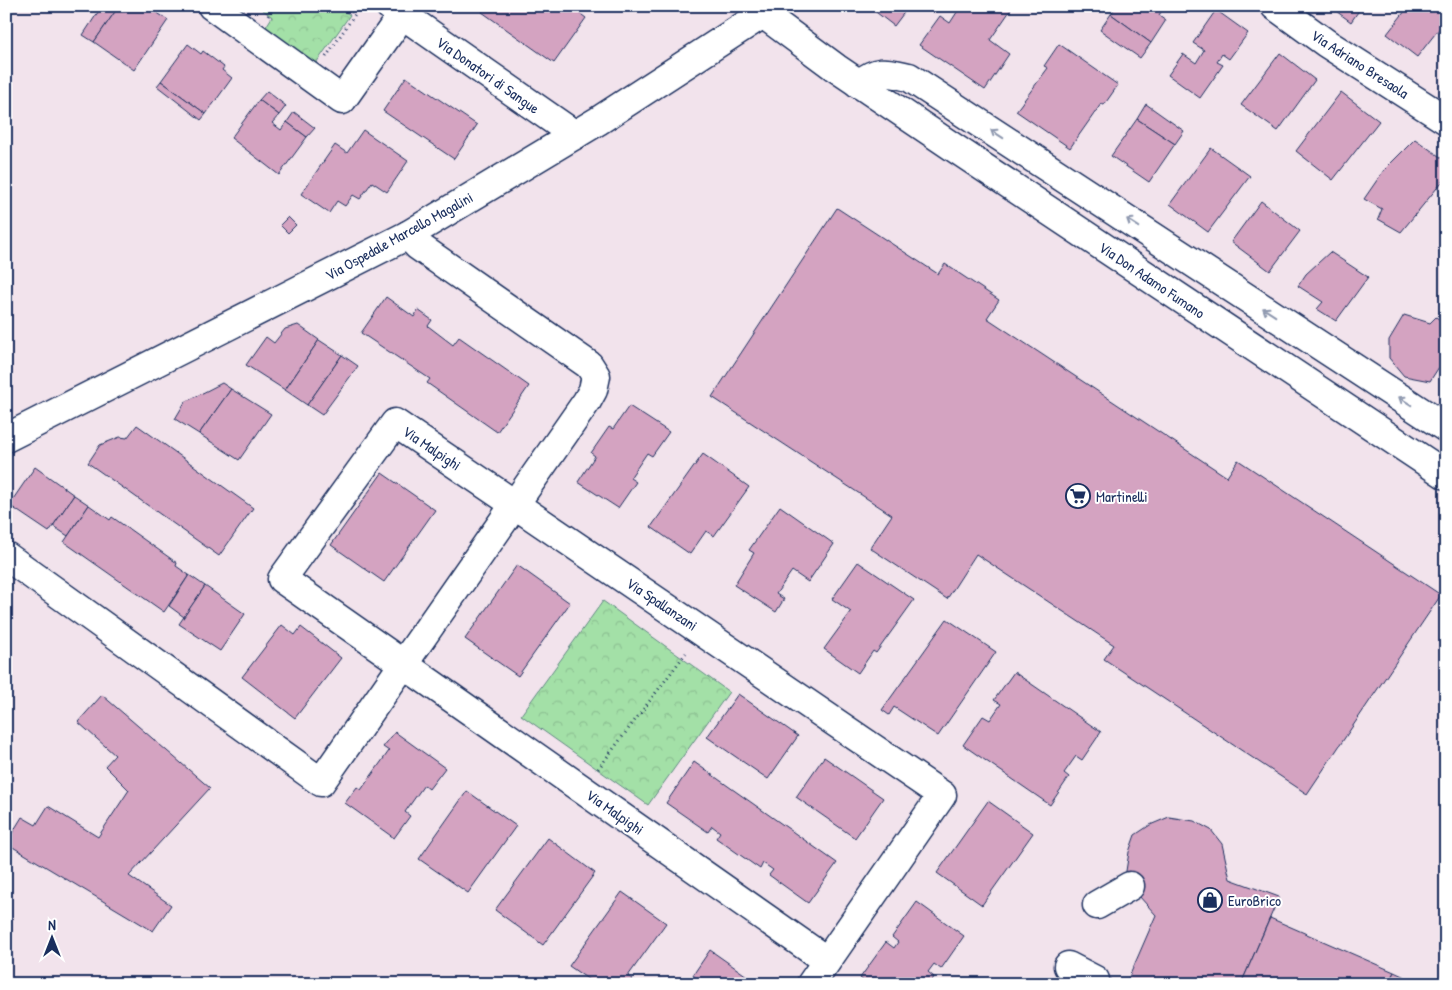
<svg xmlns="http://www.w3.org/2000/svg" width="1452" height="990" font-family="'Patrick Hand',sans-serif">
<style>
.park{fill:url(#park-crowns);stroke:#5f8882}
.building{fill:#d4a3c1;stroke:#1b2f5e}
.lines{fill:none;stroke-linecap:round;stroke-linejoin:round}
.minor-casing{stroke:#1b2f5e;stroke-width:31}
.path{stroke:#1b2f5e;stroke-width:3;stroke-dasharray:1 4;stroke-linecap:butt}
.minor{stroke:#fff;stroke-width:28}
.oneway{stroke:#8d97ae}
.labels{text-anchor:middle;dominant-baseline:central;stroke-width:4;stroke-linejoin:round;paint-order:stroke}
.street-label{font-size:15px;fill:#1b2f5e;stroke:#fff}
.poi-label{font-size:15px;fill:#1b2f5e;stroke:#fff;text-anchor:start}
</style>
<defs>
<pattern id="park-crowns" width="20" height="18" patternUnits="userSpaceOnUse" patternTransform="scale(1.25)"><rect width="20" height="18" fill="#a3e0a7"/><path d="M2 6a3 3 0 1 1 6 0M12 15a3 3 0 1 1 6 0" fill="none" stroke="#8cc092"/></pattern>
</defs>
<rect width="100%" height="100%" fill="#f2e3ec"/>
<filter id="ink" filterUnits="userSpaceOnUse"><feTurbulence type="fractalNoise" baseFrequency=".02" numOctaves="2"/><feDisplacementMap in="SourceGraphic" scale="10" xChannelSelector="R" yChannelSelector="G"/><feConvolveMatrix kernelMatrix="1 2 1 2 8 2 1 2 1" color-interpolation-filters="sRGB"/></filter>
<g filter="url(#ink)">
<g class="park">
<polygon points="258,6 337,6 350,15 314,66 264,30 272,17"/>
<polygon points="603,601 729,692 648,805 521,715"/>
</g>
<g class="building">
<polygon points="102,6 119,6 94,42 83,35"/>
<polygon points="119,6 147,6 168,20 134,70 94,42"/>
<polygon points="486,6 570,6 586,18 554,63 482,12"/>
<polygon points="868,6 909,6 894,26"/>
<polygon points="961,6 1012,8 990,40 1009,54 985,90 919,45 940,16 950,23"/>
<polygon points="1116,6 1165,6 1159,15 1166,20 1151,43 1111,14"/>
<polygon points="1329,6 1362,6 1351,22"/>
<polygon points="1409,6 1446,6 1446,20 1417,57 1387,34"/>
<polygon points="1216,10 1248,33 1229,59 1222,54 1217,62 1223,65 1200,98 1168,75 1183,54 1196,63 1204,50 1193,43"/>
<polygon points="1111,14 1151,43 1140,58 1100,30"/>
<polygon points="188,44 201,54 203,51 224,67 222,70 232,78 206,114 161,81"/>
<polygon points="1059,44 1118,85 1104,105 1101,104 1070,148 1016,111 1048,68 1044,66"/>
<polygon points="1280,53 1315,80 1278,131 1241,105"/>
<polygon points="406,77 477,125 454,159 383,111"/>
<polygon points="161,81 206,114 201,120 157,86"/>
<polygon points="267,91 286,106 279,115 259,100"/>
<polygon points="1341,92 1379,121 1333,180 1296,151"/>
<polygon points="259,100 279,115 272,123 281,130 287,122 307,137 279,175 231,138"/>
<polygon points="1146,104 1184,131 1175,144 1137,119"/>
<polygon points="294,112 315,128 307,137 287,122"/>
<polygon points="1137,119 1175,144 1149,182 1111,156"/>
<polygon points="363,130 408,161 387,192 372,182 360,199 353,195 345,206 337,201 329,213 301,194 335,145 347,153"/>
<polygon points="1415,139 1446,161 1446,177 1401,232 1378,219 1382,209 1364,199 1384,170"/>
<polygon points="1211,148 1250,176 1208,232 1170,204"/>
<polygon points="1261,201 1300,231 1270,271 1231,242"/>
<polygon points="837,208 938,274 945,264 999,300 987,318 1227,477 1238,460 1441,595 1307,794 1104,659 1114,645 976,554 947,599 870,548 892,515 712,397"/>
<polygon points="288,217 296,225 288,233 280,225"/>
<polygon points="1330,252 1368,277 1336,321 1317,309 1323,302 1298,286 1306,274"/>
<polygon points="386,297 414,317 418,310 432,320 428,326 453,345 459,337 529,386 497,432 427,383 430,379 361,333"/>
<polygon points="1404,315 1430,323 1436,317 1446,324 1446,372 1439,367 1430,381 1404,376 1389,358 1389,340"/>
<polygon points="298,325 319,340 285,390 246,365 266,337 274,343 285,329"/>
<polygon points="319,340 342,355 307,405 285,390"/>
<polygon points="342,355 358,366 322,415 307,405"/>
<polygon points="222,383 231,389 199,434 175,419 185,402"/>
<polygon points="231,389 271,414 239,460 199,434"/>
<polygon points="629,406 669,432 652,456 647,453 630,478 636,482 618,508 578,482 595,456 591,453 609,427 613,429"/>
<polygon points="137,425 253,508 219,556 88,463 100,445 120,437 127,438"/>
<polygon points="703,454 749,487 714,536 706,531 690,554 651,527"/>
<polygon points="35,467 74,495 49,532 9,505"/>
<polygon points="382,473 435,510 384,582 331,545"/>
<polygon points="74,495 89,505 68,536 53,526"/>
<polygon points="89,505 110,520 112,517 177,563 176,566 189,575 164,612 64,542"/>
<polygon points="780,506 834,544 808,582 792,571 776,594 784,599 776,612 734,585 754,553 749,550"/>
<polygon points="858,562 914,600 876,653 873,651 858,673 824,649 851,612 832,599"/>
<polygon points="517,565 570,603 518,676 465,639"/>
<polygon points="189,575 205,586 184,617 169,606"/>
<polygon points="205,586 245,614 220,651 179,624"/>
<polygon points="947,619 996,652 938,736 894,707 889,715 882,710"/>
<polygon points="282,625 295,635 301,627 341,658 295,718 242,677"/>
<polygon points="1014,672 1101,732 1082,760 1076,756 1064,773 1069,777 1050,805 963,745 983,716 990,720 1001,704 994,700"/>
<polygon points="738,694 798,736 768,779 707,737"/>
<polygon points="102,695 210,788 129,876 171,905 153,931 6,843 22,817 36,825 48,806 98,837 129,790 105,766 115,755 78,722"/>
<polygon points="395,732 445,768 429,789 424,785 405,812 410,816 394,838 345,803 357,787 361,790 389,751 383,747"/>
<polygon points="824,757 883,798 855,838 796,797"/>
<polygon points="694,762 837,863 808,903 769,875 773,870 763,863 760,869 716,838 720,832 712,826 708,832 666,803"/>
<polygon points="467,791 516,826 468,893 419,859"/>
<polygon points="988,801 1033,833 982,905 937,873"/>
<polygon points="1169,817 1194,821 1211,830 1222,844 1230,879 1279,897 1241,984 1126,984 1156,915 1130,886 1126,871 1129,852 1135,835 1150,825"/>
<polygon points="548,838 595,873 543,945 495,910"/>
<polygon points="622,892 666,923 628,976 632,979 629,984 595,984 569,966"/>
<polygon points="917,902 964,936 941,969 934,964 928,972 934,977 930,984 868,984 860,978 886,942 894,948 898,942 892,937"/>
<polygon points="1270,918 1394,972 1388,984 1241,984"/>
<polygon points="710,950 747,976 742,984 703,984 693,975"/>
<polygon points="1394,972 1420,984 1388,984"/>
</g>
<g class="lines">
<defs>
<g id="minor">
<polyline points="212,6 342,100 402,15"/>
<polyline points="390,6 575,135"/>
<polyline points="1275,6 1326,43 1446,120"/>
<polyline points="763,14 836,68 953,147 1446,475"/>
<path d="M859,84c19,-16 28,-12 50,-7l537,351"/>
<polyline points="6,438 408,235 598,121 775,6"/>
<polyline points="6,556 321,782 587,401 593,390 596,376 589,365 418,246 408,235"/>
<polyline points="1097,905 1130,886"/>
<polyline points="1068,966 1095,980"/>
<path d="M811,984c44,-63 87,-126 131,-189l-547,-372 -113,156 545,382"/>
</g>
</defs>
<use href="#minor" class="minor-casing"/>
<g class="path">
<polyline points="809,6 809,16"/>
<polyline points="268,16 275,6"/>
<polyline points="326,57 355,14 344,6"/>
<polyline points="598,769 686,653"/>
</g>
<use href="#minor" class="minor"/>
</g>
<defs><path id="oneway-shaft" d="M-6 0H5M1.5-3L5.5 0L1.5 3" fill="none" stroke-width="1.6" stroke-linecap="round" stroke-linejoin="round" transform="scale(1.25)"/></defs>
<g class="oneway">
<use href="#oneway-shaft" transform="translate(997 134) rotate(-147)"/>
<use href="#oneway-shaft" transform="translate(1133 223) rotate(-147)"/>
<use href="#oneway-shaft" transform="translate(1269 312) rotate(-147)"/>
<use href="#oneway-shaft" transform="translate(1405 401) rotate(-147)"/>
</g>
</g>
<defs>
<symbol id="supermarket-ring" viewBox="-11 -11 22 22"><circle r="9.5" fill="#fff" stroke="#1b2f5e" stroke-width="1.5"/><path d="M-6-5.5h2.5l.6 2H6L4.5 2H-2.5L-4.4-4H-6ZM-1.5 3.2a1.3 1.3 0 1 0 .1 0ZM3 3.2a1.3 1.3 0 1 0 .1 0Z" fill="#1b2f5e"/></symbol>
<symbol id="shop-ring" viewBox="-11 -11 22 22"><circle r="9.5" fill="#fff" stroke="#1b2f5e" stroke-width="1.5"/><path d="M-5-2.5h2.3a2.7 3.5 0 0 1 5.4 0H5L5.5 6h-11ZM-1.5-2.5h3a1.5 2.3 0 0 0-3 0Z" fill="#1b2f5e"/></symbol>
</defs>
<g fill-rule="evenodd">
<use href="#supermarket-ring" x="1064" y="482" width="28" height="28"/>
<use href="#shop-ring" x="1196" y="886" width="28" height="28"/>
</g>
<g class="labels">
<g class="street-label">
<text transform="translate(1360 64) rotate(33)">Via Adriano Bresaola</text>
<text transform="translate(488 75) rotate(35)">Via Donatori di Sangue</text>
<text transform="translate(399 236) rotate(-29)">Via Ospedale Marcello Magalini</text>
<text transform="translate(1152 280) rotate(34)">Via Don Adamo Fumano</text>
<text transform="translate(432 448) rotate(34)">Via Malpighi</text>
<text transform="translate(662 604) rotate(34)">Via Spallanzani</text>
<text transform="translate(615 812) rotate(35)">Via Malpighi</text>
</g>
<g class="poi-label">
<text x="1096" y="496">Martinelli</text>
<text x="1228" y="900">EuroBrico</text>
</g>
</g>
<rect width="1452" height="990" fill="none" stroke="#fff" stroke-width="25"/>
<rect x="12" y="12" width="1427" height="965" fill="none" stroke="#1b2f5e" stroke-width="2" filter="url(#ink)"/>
<g transform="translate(52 938)" stroke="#ffffff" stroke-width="4" paint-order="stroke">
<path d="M0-4L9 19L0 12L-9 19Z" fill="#1b2f5e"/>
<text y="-8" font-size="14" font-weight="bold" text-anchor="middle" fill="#1b2f5e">N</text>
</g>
</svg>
